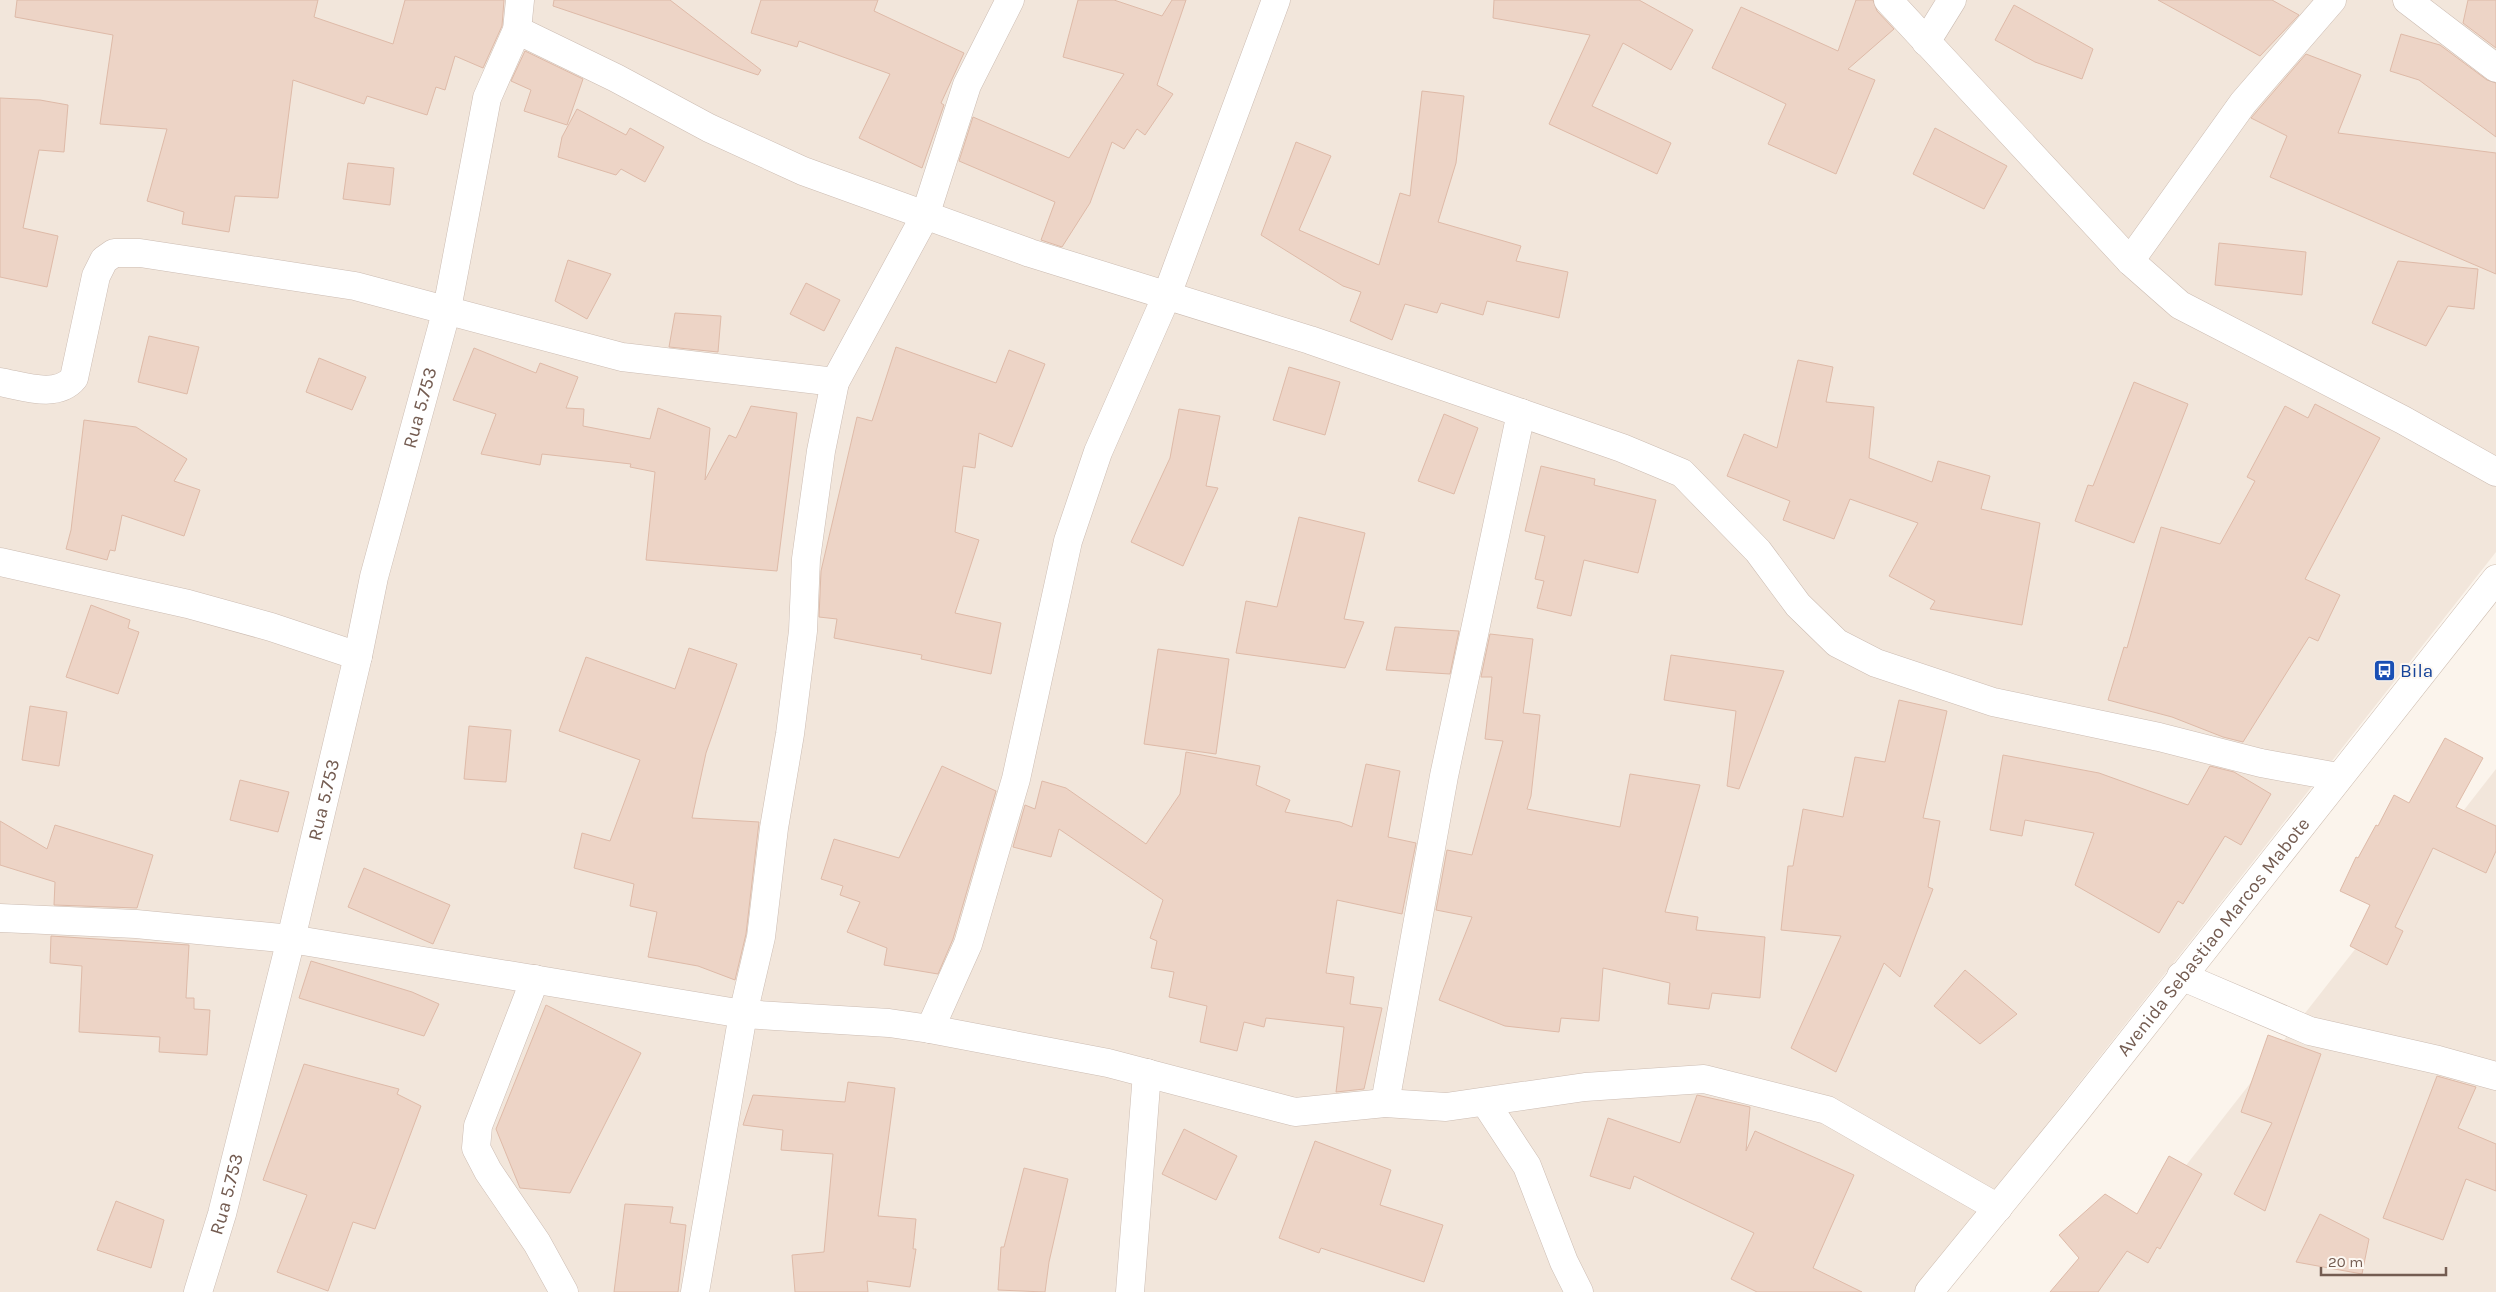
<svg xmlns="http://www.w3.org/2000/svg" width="2496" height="1292" font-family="Karla,sans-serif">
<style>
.residential{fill:#f2e6db}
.building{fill:#edd4c6;stroke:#debaa8}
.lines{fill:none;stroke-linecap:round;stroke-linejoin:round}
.street-casing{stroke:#ccbcb2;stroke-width:29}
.secondary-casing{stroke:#cebdb0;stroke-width:29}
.street{stroke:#fff;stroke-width:28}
.secondary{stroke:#fff;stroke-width:28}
.labels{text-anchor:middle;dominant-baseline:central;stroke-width:4;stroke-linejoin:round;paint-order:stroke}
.street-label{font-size:19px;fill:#745c51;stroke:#fdf8f2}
.transit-label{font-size:19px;fill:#164399;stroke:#fdf8f2;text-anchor:start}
</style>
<rect width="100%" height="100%" fill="#fbf4ec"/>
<g class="residential">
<polygon points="0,0 2496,0 2496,552 1915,1292 0,1292"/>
<polygon points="2496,769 2496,1292 2087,1292"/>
</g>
<g class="building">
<polygon points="17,0 318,0 314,17 393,44 405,0 504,0 502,26 483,68 455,56 445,90 436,87 427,115 367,96 364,104 293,80 278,198 235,196 229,232 182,224 184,212 147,201 167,129 100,124 113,35 15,17"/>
<polygon points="554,0 670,0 761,70 758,75 553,6"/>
<polygon points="761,0 878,0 874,11 964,53 941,103 944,105 922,168 859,138 890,74 799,41 797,47 751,33"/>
<polygon points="1078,0 1114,0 1162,16 1172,0 1186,0 1157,85 1173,94 1145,135 1137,129 1124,149 1112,142 1090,203 1062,247 1041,240 1055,202 959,161 973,117 1069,158 1124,74 1063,57"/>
<polygon points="1494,0 1639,0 1693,30 1671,70 1623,43 1592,106 1671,143 1657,174 1549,124 1590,35 1493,18"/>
<polygon points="1856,0 1873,0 1877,11 1894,29 1848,69 1875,80 1836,174 1768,144 1786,104 1712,68 1741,7 1838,51"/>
<polygon points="2158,0 2272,0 2299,15 2260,56"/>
<polygon points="2468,0 2496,0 2496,48 2463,23"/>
<polygon points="2014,5 2093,49 2082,79 2035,62 1995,40"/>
<polygon points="2401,34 2440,45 2487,80 2496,83 2496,137 2419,80 2390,71"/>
<polygon points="525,51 583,79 567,125 524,111 531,90 511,81"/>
<polygon points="2306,54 2361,75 2338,133 2496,153 2496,274 2270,177 2287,136 2251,118"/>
<polygon points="1422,91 1464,96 1456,163 1438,222 1521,246 1516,261 1568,272 1559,318 1487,301 1483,315 1441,303 1437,313 1405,304 1392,340 1350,321 1361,292 1343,286 1261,235 1296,142 1331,156 1299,230 1379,265 1400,193 1410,196"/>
<polygon points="0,98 40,100 68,105 64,152 39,150 23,228 58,236 47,287 0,277"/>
<polygon points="577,109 626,135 630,128 664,147 645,182 621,169 616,175 558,157 562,137"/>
<polygon points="1935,128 2007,166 1984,209 1913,174"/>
<polygon points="348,163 394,168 390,205 343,199"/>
<polygon points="2219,243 2306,252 2302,295 2215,285"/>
<polygon points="568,260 611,274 587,319 555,301"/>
<polygon points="2398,261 2478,269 2474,309 2448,306 2426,346 2372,323"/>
<polygon points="806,283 840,300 824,331 790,314"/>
<polygon points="675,313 721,316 718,352 669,347"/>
<polygon points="149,336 199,347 187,394 138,382"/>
<polygon points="896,347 996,383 1009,350 1045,364 1012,447 979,433 975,468 963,466 955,532 979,540 955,613 1001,623 991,674 921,659 922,655 834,638 837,619 819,617 821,571 857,417 872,421"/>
<polygon points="474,348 536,373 540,363 578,377 566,408 584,409 583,426 650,439 658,408 710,428 705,480 729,435 736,438 751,406 797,413 777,571 646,560 655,472 630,467 631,464 542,454 540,465 481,454 496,414 453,400"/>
<polygon points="319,358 366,377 352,410 306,392"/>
<polygon points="1798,360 1833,367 1826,402 1874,407 1869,458 1932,482 1938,461 1990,476 1981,509 2040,523 2022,625 1930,609 1935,601 1889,576 1918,523 1850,499 1834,539 1783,520 1790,501 1727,476 1744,434 1777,448"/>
<polygon points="1289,367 1340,382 1325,435 1273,420"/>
<polygon points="2134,382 2188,404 2134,543 2075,521 2088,485 2093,486"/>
<polygon points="2315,404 2380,438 2305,579 2340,595 2318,641 2309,637 2243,742 2223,737 2172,717 2108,700 2124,647 2127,648 2161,527 2220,544 2255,481 2247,477 2285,406 2308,418"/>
<polygon points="1179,409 1220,416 1206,486 1218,488 1183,566 1131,542 1170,458"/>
<polygon points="1444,414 1478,428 1454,494 1418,481"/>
<polygon points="84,420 136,427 187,459 174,481 200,490 184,536 122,515 115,551 110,550 107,560 66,549 71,530"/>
<polygon points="1541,466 1595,479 1594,485 1656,500 1638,573 1584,560 1571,616 1537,608 1544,581 1535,579 1545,536 1525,531"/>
<polygon points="1299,517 1365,533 1344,619 1364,622 1345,668 1236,653 1246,601 1277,607"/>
<polygon points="91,605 130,620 128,628 139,632 118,694 66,677"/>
<polygon points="1395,627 1459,631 1450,674 1386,670"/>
<polygon points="1490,634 1533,639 1523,713 1540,715 1531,796 1527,809 1620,827 1630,774 1700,785 1665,912 1698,917 1696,930 1765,937 1760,998 1712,993 1709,1009 1668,1004 1670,983 1603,968 1599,1021 1561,1018 1559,1032 1505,1026 1439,1000 1472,917 1436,910 1447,850 1472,855 1503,741 1485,739 1492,677 1481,677"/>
<polygon points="689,648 737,664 706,753 692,818 759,822 746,934 735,980 698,966 648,957 657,912 630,906 634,884 574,868 582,833 610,841 640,760 559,731 586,657 675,689"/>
<polygon points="1158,649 1229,659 1216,754 1144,744"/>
<polygon points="1671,655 1784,671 1739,789 1727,786 1736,711 1664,700"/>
<polygon points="1899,700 1947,711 1923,818 1940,821 1928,887 1933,889 1900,977 1884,963 1836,1072 1791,1048 1841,936 1781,930 1788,866 1793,866 1803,809 1843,817 1855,757 1885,762"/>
<polygon points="30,706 67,712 59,766 22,760"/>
<polygon points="469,726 511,730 506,782 464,779"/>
<polygon points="2445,738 2483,758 2456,807 2496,826 2496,851 2486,873 2433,848 2395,927 2403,931 2387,965 2350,946 2370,905 2340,891 2356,857 2358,858 2376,825 2378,826 2394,795 2409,803"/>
<polygon points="1186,752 1260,766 1256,785 1290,800 1285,812 1340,822 1352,827 1366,764 1400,771 1388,837 1416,843 1402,914 1337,900 1326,973 1354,977 1350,1004 1382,1008 1364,1089 1336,1092 1344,1027 1266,1018 1264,1027 1244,1022 1237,1051 1200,1042 1207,1006 1169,997 1174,972 1151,968 1157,941 1150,938 1163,900 1059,829 1051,857 1013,847 1025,805 1035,809 1042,781 1066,788 1146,844 1180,794"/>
<polygon points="2003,755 2099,773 2188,805 2210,766 2234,772 2271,794 2241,845 2225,836 2183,904 2178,901 2159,933 2075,885 2094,833 2025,820 2022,836 1990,830"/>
<polygon points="942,766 996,791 953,939 938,974 884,965 887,948 847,932 860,902 840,895 843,886 821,879 834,839 899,858"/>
<polygon points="240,780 289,792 278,832 230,820"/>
<polygon points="0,821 47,849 55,825 153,855 137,908 54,905 55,882 0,865"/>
<polygon points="364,868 450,905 433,944 348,907"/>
<polygon points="51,936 189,945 186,998 194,998 194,1009 210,1010 207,1055 159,1052 160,1037 79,1032 82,966 50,963"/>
<polygon points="311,961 412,992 439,1004 424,1036 299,998"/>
<polygon points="1965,970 2017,1014 1980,1044 1934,1006"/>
<polygon points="546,1005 641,1053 570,1193 520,1188 496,1129"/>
<polygon points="2268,1035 2321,1054 2265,1211 2234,1194 2272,1123 2241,1112"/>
<polygon points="304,1064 399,1089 397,1094 421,1106 375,1229 353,1222 328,1291 277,1272 307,1195 263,1180"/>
<polygon points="2437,1076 2476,1087 2458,1128 2496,1144 2496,1191 2466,1179 2443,1240 2383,1218"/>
<polygon points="848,1082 895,1088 878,1216 916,1219 913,1249 916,1249 910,1287 867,1281 868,1292 795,1292 792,1255 824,1252 833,1154 781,1150 783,1130 743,1125 753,1095 845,1102"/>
<polygon points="1697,1095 1750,1107 1746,1151 1755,1131 1854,1175 1813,1268 1862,1292 1757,1292 1731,1279 1754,1233 1634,1176 1630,1189 1590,1176 1608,1118 1680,1143"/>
<polygon points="1184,1129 1237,1156 1216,1200 1162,1174"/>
<polygon points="1315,1141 1391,1170 1380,1205 1443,1225 1424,1282 1321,1248 1319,1253 1279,1238"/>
<polygon points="2169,1156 2202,1174 2160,1249 2157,1247 2148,1263 2127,1251 2098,1292 2050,1292 2079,1258 2059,1235 2105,1194 2137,1214"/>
<polygon points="1024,1168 1068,1179 1049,1262 1045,1292 998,1290 1001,1247 1004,1247"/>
<polygon points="116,1201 164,1220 151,1268 97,1250"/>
<polygon points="625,1204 673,1207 670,1223 686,1225 678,1292 614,1292"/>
<polygon points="2320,1214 2369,1239 2362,1274 2296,1262"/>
</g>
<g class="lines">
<defs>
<g id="street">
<polyline points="1888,0 2130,261 2180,305 2403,420 2496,472"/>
<polyline points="2407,0 2496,68"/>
<polyline points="517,30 616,78 709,128 803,171 1030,253 1310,340 1521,413 1622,448 1682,473 1758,551 1798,605 1837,643 1876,663 1993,702 2159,737 2261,763 2338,777"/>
<polyline points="1926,42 1952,0"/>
<polyline points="2130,261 2243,103 2332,0"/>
<path d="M0,382c23,4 57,17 74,-4l22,-102 8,-16 10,-7h26l215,33 267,71 213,25"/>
<polyline points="0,562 188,604 271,627 358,656"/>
<polyline points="0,918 136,924 291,939 743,1014 889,1023 930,1029 1108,1063 1295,1112 1385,1103 1446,1107 1585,1087 1704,1079 1827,1110 1998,1208"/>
<polyline points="2181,976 2310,1031 2438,1060 2496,1076"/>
<polyline points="535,979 478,1126 476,1148 488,1171 537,1243 564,1292"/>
<polyline points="930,1029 968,944 1016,779 1068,541 1098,452 1167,295 1276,0"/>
<polyline points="1485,1102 1527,1166 1564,1262 1579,1292"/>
<polyline points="1385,1103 1444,776 1521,413"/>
<path id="s1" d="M198,1292l24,-78 69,-275 67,-283 16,-79 73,-268 40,-211 30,-68 3,-30"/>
<polyline points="695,1292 743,1014 761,937 774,828 790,734 803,631 806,559 821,451 835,382 925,216 967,85 1010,0"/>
<polyline points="1130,1292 1147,1073"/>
</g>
<g id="secondary">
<path id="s2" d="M1929,1292l145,-178 422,-535"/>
</g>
</defs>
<use href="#street" class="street-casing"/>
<use href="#secondary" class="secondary-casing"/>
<use href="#street" class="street"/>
<use href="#secondary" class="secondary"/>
</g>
<defs>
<symbol id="bus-square" viewBox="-11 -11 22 22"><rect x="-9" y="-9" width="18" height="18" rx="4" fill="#1a4fb4" stroke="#fdf8f2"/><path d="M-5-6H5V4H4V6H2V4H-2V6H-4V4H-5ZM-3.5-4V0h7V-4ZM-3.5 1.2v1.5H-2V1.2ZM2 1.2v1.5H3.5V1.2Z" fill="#fff"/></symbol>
</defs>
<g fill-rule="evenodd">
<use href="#bus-square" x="2372" y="658" width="25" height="25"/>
</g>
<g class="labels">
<g class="street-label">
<text stroke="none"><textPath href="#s1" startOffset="912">Rua 5.753</textPath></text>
<text stroke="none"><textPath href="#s1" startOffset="508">Rua 5.753</textPath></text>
<text stroke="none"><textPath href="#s2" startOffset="455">Avenida Sebastiao Marcos Mabote</textPath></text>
<text stroke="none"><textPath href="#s1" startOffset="102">Rua 5.753</textPath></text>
</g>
<g class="transit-label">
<text x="2400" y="671">Bila</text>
</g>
</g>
<path d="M2321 1267v8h125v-8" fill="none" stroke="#745c51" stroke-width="2.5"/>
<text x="2328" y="1267" font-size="15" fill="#745c51" stroke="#fdf8f2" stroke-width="4" paint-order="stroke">20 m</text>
</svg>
